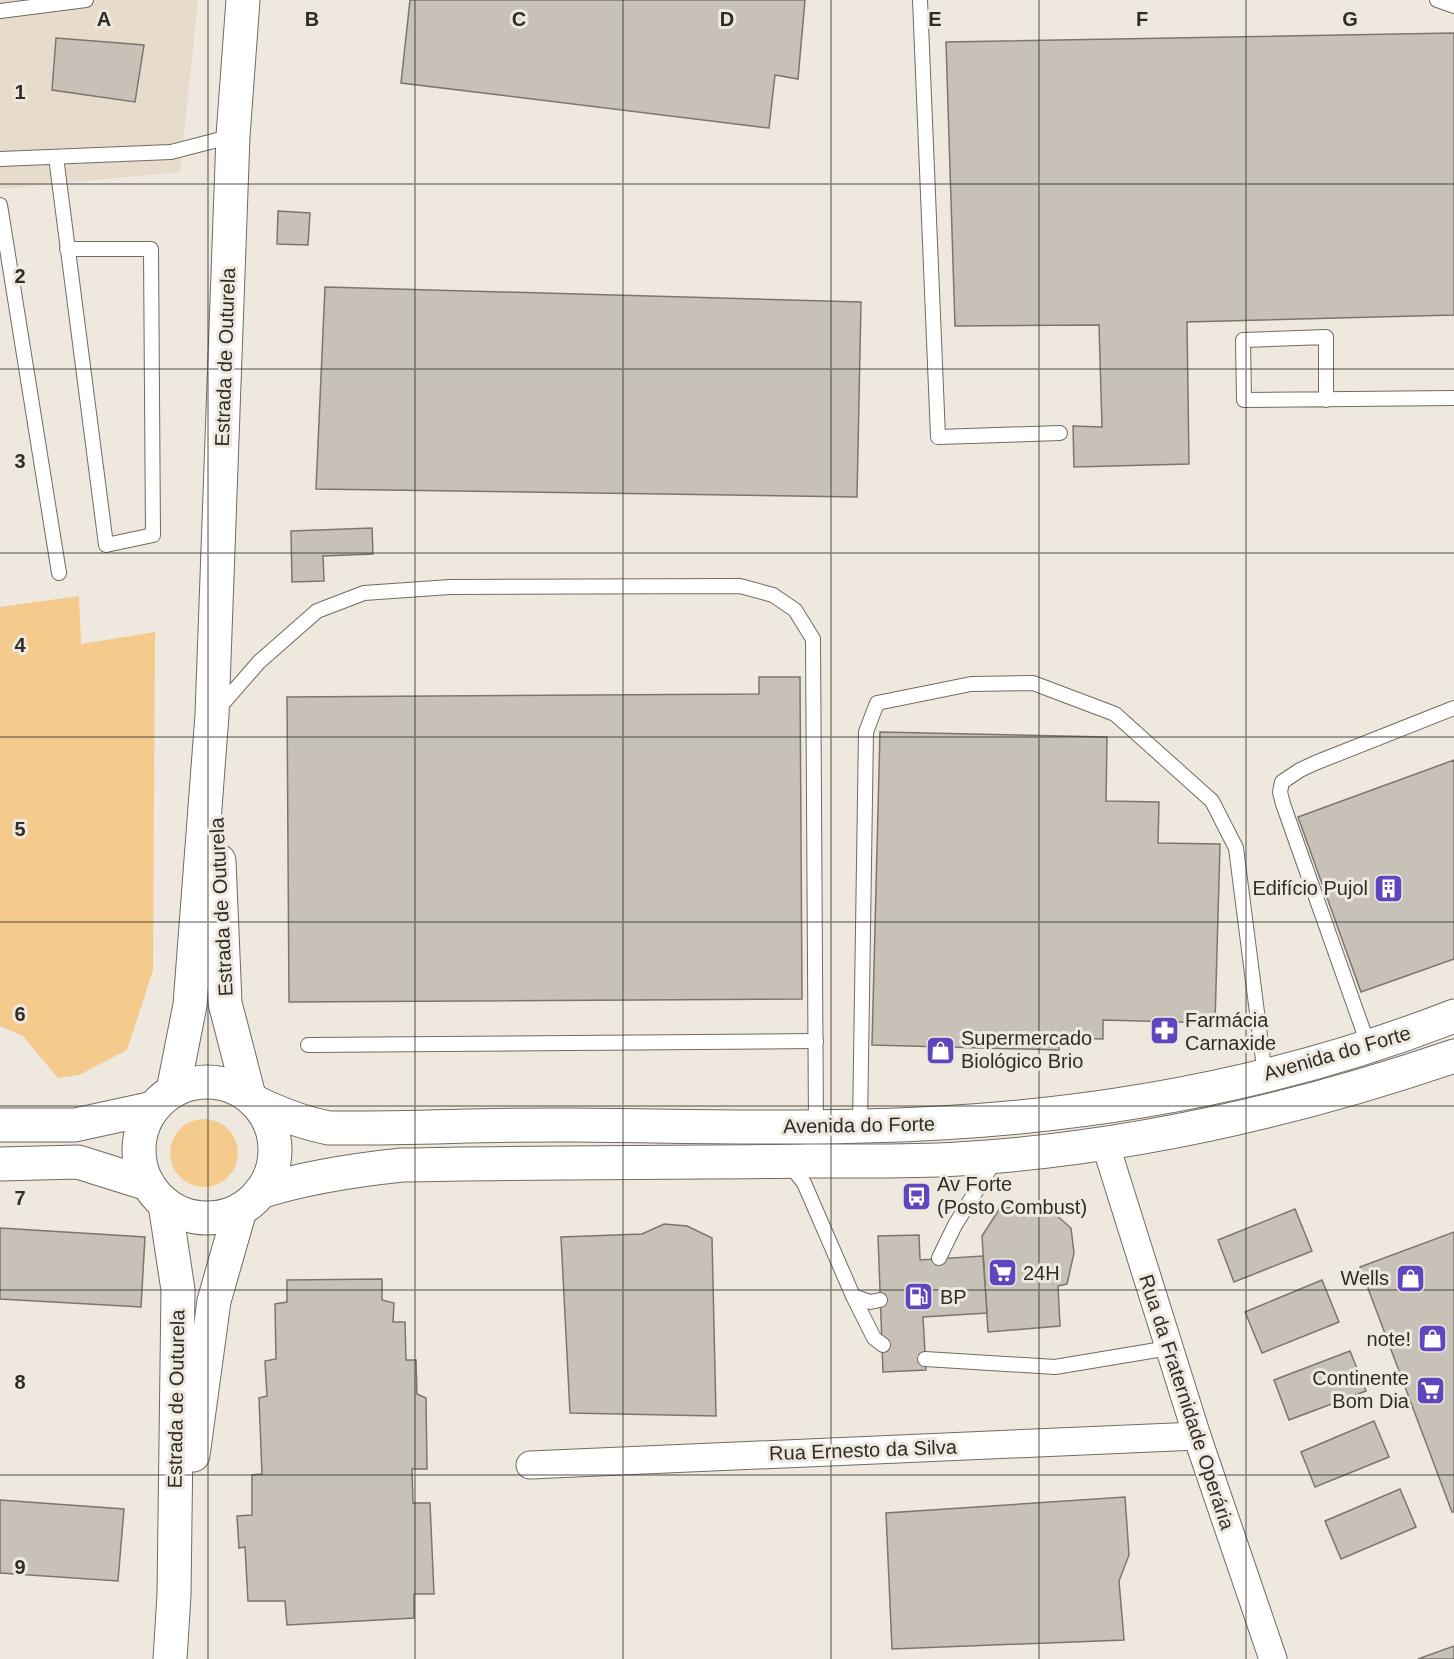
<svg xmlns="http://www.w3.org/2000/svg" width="1454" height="1659" font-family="Helvetica,sans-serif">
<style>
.built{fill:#e7dccc}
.green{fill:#f4cb8c}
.building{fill:#c8c1b7;stroke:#7c766d;stroke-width:1.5}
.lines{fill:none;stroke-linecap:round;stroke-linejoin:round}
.service-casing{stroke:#716b62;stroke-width:16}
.minor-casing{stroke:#716b62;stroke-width:29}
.tertiary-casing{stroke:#716b62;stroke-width:35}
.service{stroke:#fff;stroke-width:14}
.minor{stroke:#fff;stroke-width:27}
.tertiary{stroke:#fff;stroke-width:33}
.grid{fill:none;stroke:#302d29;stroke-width:1.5;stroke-opacity:0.55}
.labels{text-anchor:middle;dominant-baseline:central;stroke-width:6;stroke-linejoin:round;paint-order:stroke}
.street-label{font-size:20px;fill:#302d29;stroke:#efe8de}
.poi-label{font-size:20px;fill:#302d29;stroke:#efe8de;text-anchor:start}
.grid-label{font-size:20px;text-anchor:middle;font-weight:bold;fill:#302d29;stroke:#efe8de;stroke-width:6;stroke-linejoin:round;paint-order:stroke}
</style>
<rect width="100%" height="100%" fill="#efe8de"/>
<polygon class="built" points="0,0 198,0 180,172 0,189"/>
<g class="green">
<polygon points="79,596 81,644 155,632 153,970 127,1050 79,1075 58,1078 23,1036 0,1026 0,607"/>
<circle cx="204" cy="1153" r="34"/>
</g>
<g class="building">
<polygon points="410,0 805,0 798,79 775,75 769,128 401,83"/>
<polygon points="1454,33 1454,315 1187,322 1189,464 1074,467 1073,426 1102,427 1099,325 955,326 946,42"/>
<polygon points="56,38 144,45 135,102 52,90"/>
<polygon points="278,211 310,213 308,245 277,244"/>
<polygon points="325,287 861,302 857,497 316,489"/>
<polygon points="372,528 373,554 323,556 324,581 292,582 291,531"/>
<polygon points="759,677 800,677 802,999 289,1002 287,697 759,694"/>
<polygon points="880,732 1107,737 1106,801 1159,802 1158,843 1220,844 1215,1023 1103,1020 1103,1039 1059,1038 1059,1050 872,1045"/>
<polygon points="1454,760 1454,959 1361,992 1298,817"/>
<polygon points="1047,1207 1071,1228 1074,1253 1067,1284 1058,1286 1060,1326 988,1332 982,1236 1000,1208"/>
<polygon points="1295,1209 1312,1251 1234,1282 1218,1240"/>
<polygon points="664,1224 687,1226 712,1238 716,1416 570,1413 561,1237 642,1234"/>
<polygon points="0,1228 145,1237 141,1307 0,1299"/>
<polygon points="1454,1232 1454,1512 1452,1512 1360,1267"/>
<polygon points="919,1235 920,1260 983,1256 987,1313 923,1317 926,1370 883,1372 878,1236"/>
<polygon points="382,1279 382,1300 394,1303 393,1322 405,1322 406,1360 416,1360 417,1394 426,1398 427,1469 412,1469 413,1503 430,1503 434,1594 414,1594 414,1618 287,1625 285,1601 248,1601 245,1547 239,1548 237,1516 252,1515 252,1475 262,1474 259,1398 267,1396 265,1361 276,1359 275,1304 287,1302 287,1280"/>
<polygon points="1322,1280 1339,1322 1262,1353 1245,1312"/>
<polygon points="1350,1351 1366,1391 1289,1420 1274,1380"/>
<polygon points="1374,1421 1389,1457 1315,1487 1301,1452"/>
<polygon points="1400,1489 1416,1527 1341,1559 1325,1521"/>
<polygon points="1125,1497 1129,1555 1119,1581 1124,1640 892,1649 886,1513"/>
<polygon points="0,1500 124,1509 118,1581 0,1573"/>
<polygon points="1454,1646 1454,1659 1418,1659"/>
</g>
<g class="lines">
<defs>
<g id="service">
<polyline points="920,0 938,437 1060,433"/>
<polyline points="1437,0 1454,6"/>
<polyline points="0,11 86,0"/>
<polyline points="56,157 106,545 153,535 151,249 67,249"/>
<polyline points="0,159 171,152 233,136"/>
<polyline points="0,205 59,573"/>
<polyline points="1326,400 1326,337 1243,340 1244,400 1454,398"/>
<polyline points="218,709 259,662 317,611 364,593 450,587 740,586 773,595 795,610 813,639 816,1126"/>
<polyline points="308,1045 816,1041"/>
<polyline points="1369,1047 1283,804 1280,792 1282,782 1300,770 1315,763 1454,708"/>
<polyline points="860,1126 866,732 877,703 971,684 1033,683 1115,714 1212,801 1236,848 1265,1075"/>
<polyline points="790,1165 804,1183 853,1296 870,1302 880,1300"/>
<polyline points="939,1258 955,1225 996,1159"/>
<polyline points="853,1296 874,1338 883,1345"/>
<polyline points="925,1359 1055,1367 1169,1348"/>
</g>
<g id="minor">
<polyline points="1105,1143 1197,1436 1273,1659"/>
<polyline points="530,1465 1197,1436"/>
</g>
<g id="tertiary">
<polyline points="219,861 225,1003 249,1096"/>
<circle cx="207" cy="1150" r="68"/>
<polyline points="173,1091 190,1005 212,715 233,136 243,0"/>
<path d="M255,1102c25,12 47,21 74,26 82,1 164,-4 246,-3 122,1 245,5 366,-2 175,-10 350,-43 513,-107"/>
<polyline points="0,1125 75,1125 153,1108"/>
<polyline points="0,1164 78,1162 148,1184"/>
<path d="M260,1192c46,-15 94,-22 142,-27 136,-3 271,-2 407,-4 49,0 100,1 149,-2 171,-10 335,-48 496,-103"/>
<polyline points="165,1204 178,1290 174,1595 170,1659"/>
<polyline points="193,1455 214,1301 240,1210"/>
</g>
</defs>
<use href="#service" class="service-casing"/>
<use href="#minor" class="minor-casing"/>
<use href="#tertiary" class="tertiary-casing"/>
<use href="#service" class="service"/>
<use href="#minor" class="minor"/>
<use href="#tertiary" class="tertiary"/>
</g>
<path class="grid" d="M208,0v1659M415,0v1659M623,0v1659M831,0v1659M1039,0v1659M1246,0v1659M0,184h1454M0,369h1454M0,553h1454M0,737h1454M0,922h1454M0,1106h1454M0,1290h1454M0,1475h1454"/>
<defs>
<symbol id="building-square" viewBox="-11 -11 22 22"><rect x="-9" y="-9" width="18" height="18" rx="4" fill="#5f46be" stroke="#efe8de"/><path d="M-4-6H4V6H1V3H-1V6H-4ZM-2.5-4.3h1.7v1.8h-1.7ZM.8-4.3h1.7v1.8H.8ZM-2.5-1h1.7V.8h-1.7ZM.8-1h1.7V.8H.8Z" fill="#fff"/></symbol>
<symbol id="pharmacy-square" viewBox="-11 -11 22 22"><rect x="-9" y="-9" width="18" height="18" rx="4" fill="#5f46be" stroke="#efe8de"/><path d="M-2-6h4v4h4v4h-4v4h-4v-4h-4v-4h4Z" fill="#fff"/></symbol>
<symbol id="shop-square" viewBox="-11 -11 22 22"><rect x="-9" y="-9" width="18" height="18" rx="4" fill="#5f46be" stroke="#efe8de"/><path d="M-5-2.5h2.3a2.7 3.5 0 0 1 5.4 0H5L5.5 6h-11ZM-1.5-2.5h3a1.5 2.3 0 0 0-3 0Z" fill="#fff"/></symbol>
<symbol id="bus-square" viewBox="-11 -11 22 22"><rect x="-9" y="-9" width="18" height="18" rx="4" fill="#5f46be" stroke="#efe8de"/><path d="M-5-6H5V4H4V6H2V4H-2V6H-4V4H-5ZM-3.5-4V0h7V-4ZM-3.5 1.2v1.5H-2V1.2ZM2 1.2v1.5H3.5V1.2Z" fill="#fff"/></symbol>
<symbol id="supermarket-square" viewBox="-11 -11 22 22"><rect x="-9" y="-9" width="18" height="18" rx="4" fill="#5f46be" stroke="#efe8de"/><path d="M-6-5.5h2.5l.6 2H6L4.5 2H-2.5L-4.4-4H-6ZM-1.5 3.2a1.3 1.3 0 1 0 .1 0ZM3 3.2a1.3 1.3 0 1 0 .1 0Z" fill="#fff"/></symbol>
<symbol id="fuel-square" viewBox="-11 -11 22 22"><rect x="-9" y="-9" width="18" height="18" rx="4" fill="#5f46be" stroke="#efe8de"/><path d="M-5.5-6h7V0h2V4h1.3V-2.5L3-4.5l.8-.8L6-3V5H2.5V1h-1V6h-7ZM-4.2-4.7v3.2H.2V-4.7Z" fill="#fff"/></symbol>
</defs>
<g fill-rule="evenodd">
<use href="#building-square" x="1372" y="872" width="33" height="33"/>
<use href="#pharmacy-square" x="1148" y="1014" width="33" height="33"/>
<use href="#shop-square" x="924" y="1034" width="33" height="33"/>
<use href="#bus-square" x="900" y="1180" width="33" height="33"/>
<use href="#supermarket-square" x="986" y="1256" width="33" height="33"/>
<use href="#shop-square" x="1394" y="1262" width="33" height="33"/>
<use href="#fuel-square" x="902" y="1280" width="33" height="33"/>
<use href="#shop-square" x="1416" y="1322" width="33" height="33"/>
<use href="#supermarket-square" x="1414" y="1374" width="33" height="33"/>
</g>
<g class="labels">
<g class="street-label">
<text transform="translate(225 357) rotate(-88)">Estrada de Outurela</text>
<text transform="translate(221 907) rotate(-93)">Estrada de Outurela</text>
<text transform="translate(1337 1053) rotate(-16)">Avenida do Forte</text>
<text transform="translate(859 1125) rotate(-1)">Avenida do Forte</text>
<text transform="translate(176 1399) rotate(-89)">Estrada de Outurela</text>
<text transform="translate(1187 1402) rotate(72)">Rua da Fraternidade Operária</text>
<text transform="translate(863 1450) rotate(-2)">Rua Ernesto da Silva</text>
</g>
<g class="poi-label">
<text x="1368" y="888" text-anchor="end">Edifício Pujol</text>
<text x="1185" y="1020">Farmácia<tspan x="1185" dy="23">Carnaxide</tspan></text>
<text x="961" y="1038">Supermercado<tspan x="961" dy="23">Biológico Brio</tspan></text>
<text x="937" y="1184">Av Forte<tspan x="937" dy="23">(Posto Combust)</tspan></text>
<text x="1023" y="1273">24H</text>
<text x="1389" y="1278" text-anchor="end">Wells</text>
<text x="940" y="1297">BP</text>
<text x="1411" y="1339" text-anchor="end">note!</text>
<text x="1409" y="1378" text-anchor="end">Continente<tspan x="1409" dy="23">Bom Dia</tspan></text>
</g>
</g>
<g class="grid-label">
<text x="104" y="26">A</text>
<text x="312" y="26">B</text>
<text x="519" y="26">C</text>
<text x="727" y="26">D</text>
<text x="935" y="26">E</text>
<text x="1142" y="26">F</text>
<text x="1350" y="26">G</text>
<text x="20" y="99">1</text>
<text x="20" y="283">2</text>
<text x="20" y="468">3</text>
<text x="20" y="652">4</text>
<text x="20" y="836">5</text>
<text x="20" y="1021">6</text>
<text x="20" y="1205">7</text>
<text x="20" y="1389">8</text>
<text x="20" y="1574">9</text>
</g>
</svg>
